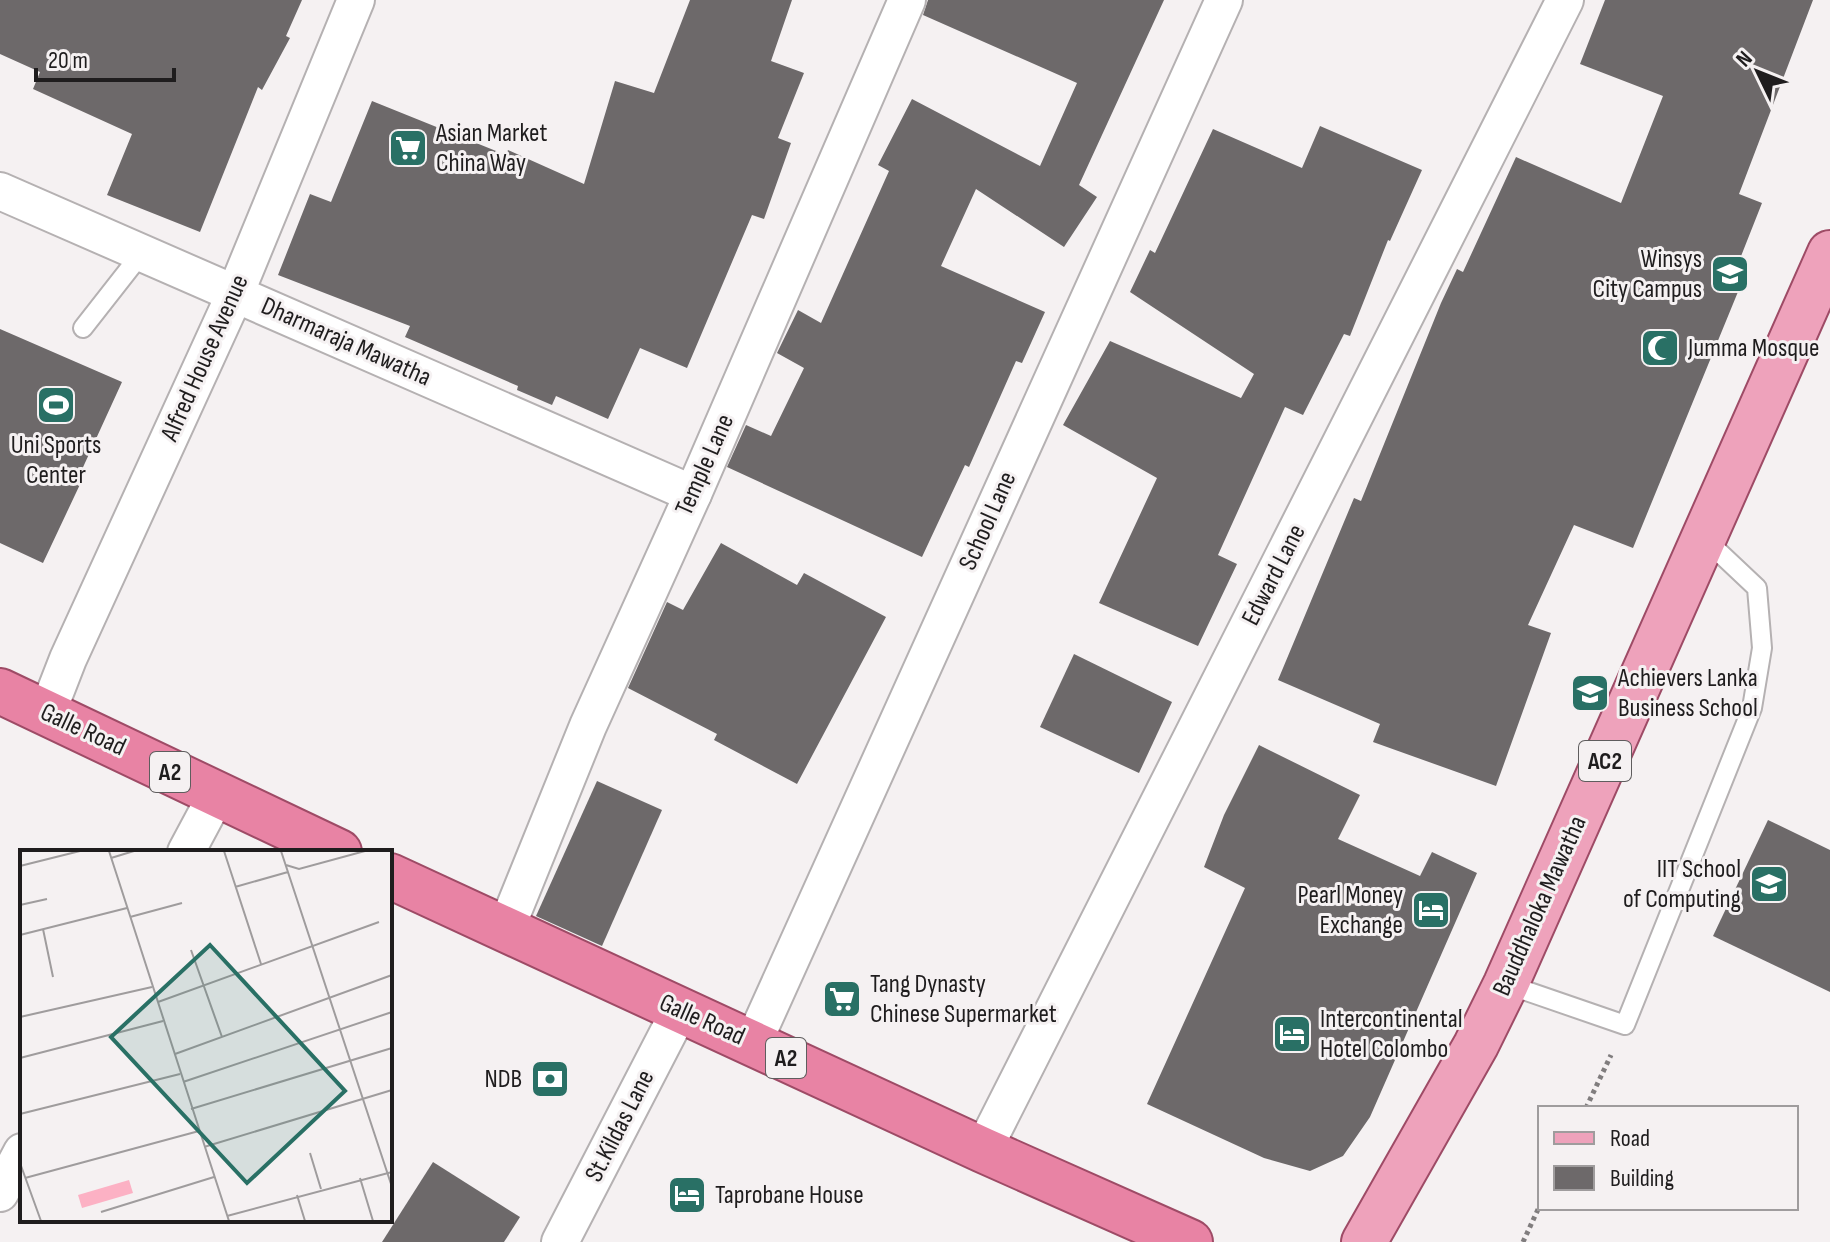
<svg xmlns="http://www.w3.org/2000/svg" width="1830" height="1242" font-family="'Sofia Sans Condensed',sans-serif">
<style>
.building{fill:#6d696a}
.lines{fill:none;stroke-linecap:round;stroke-linejoin:round}
.service-casing{stroke:#b5b1b2;stroke-width:22}
.minor-casing{stroke:#b5b1b2;stroke-width:40}
.primary-casing{stroke:#9e4b66;stroke-width:48}
.trunk-casing{stroke:#9e4b66;stroke-width:48}
.path{stroke:#807d7e;stroke-width:5;stroke-dasharray:4 4;stroke-linecap:butt}
.service{stroke:#fff;stroke-width:18}
.minor{stroke:#fff;stroke-width:36}
.primary{stroke:#eea2bb;stroke-width:44}
.trunk{stroke:#e883a4;stroke-width:44}
.labels{text-anchor:middle;dominant-baseline:central;stroke-width:6;stroke-linejoin:round;paint-order:stroke}
.shield{fill:#f5f1f2;stroke:#5f5d5e;stroke-width:2}
.shield-label{font-size:24px;font-weight:bold;fill:#1f1d1e}
.poi-label{font-size:26px;fill:#1f1d1e;stroke:#f5f1f2;text-anchor:start}
.street-label{font-size:26px;fill:#1f1d1e;stroke:#f5f1f2}
.inset-road{fill:none;stroke:#9f9c9d;stroke-width:2}
.view{fill:#297065;fill-opacity:0.15;stroke:#297065;stroke-width:4}
.inset-edge{fill:none;stroke:#1f1d1e;stroke-width:4}
</style>
<rect width="100%" height="100%" fill="#f5f1f2"/>
<g class="building">
<polygon points="0,0 302,0 286,36 290,38 262,90 258,87 200,232 107,195 132,134 33,89 40,72 0,54"/>
<polygon points="690,0 792,0 771,61 804,73 778,138 791,143 764,219 752,215 687,368 640,348 608,419 556,396 552,405 517,390 518,386 405,337 410,326 278,275 310,194 331,202 372,101 506,155 508,150 584,184 615,81 654,93"/>
<polygon points="928,0 1164,0 1079,185 1097,197 1064,247 976,189 941,266 1045,312 1022,363 1016,361 969,467 965,465 922,557 727,467 746,425 771,436 804,368 777,353 798,310 821,323 889,171 878,165 912,99 1040,166 1077,83 923,15"/>
<polygon points="1605,0 1813,0 1739,194 1762,203 1732,279 1742,282 1633,548 1574,525 1528,625 1551,633 1496,786 1373,742 1380,724 1278,680 1354,498 1361,501 1441,303 1457,269 1463,272 1516,157 1621,203 1663,96 1580,64"/>
<polygon points="1320,126 1422,170 1390,241 1388,240 1350,336 1344,334 1303,415 1285,407 1218,555 1237,564 1198,646 1099,603 1157,478 1063,425 1110,341 1241,398 1254,374 1130,292 1150,250 1155,253 1213,129 1302,168"/>
<polygon points="0,329 122,382 79,476 83,478 43,563 0,543"/>
<polygon points="721,543 797,585 804,573 886,617 797,784 714,740 717,734 628,688 667,602 683,610"/>
<polygon points="1074,654 1172,702 1139,773 1040,727"/>
<polygon points="1259,745 1360,795 1338,839 1420,876 1432,852 1477,873 1370,1117 1343,1156 1310,1171 1264,1158 1147,1104 1245,888 1204,867 1224,815"/>
<polygon points="597,781 662,810 602,946 536,916"/>
<polygon points="1768,820 1830,850 1830,992 1713,936"/>
<polygon points="433,1162 520,1217 504,1242 382,1242"/>
</g>
<g class="lines">
<defs>
<g id="service">
<polyline points="83,328 141,254"/>
<polyline points="1506,984 1625,1025 1752,708 1762,648 1757,588 1705,539"/>
</g>
<g id="minor">
<polyline points="0,191 693,494"/>
<polyline points="47,713 68,659 235,294 356,0"/>
<polyline points="186,852 217,794"/>
<polyline points="505,931 588,726 693,494 907,0"/>
<polyline points="753,1043 1224,0"/>
<polyline points="983,1150 1565,0"/>
<polyline points="0,1193 22,1152"/>
<polyline points="560,1242 680,1010"/>
</g>
<polyline id="primary" points="1364,1242 1476,1045 1506,984 1830,253"/>
<g id="trunk">
<polyline points="0,691 339,852"/>
<polyline points="390,876 983,1150 1190,1242"/>
</g>
</defs>
<use href="#service" class="service-casing"/>
<use href="#minor" class="minor-casing"/>
<use href="#primary" class="primary-casing"/>
<use href="#trunk" class="trunk-casing"/>
<g class="path">
<polyline points="1586,1108 1611,1055"/>
<polyline points="1523,1242 1540,1205"/>
</g>
<use href="#service" class="service"/>
<use href="#minor" class="minor"/>
<use href="#primary" class="primary"/>
<use href="#trunk" class="trunk"/>
</g>
<defs>
<symbol id="supermarket-square" viewBox="-11 -11 22 22"><rect x="-9" y="-9" width="18" height="18" rx="4" fill="#297065" stroke="#f5f1f2"/><path d="M-6-5.5h2.5l.6 2H6L4.5 2H-2.5L-4.4-4H-6ZM-1.5 3.2a1.3 1.3 0 1 0 .1 0ZM3 3.2a1.3 1.3 0 1 0 .1 0Z" fill="#fff"/></symbol>
<symbol id="university-square" viewBox="-11 -11 22 22"><rect x="-9" y="-9" width="18" height="18" rx="4" fill="#297065" stroke="#f5f1f2"/><path d="M0-5L7-2L0 1L-7-2ZM-4 1L0 2.5L4 1V4Q0 6-4 4Z" fill="#fff"/></symbol>
<symbol id="mosque-square" viewBox="-11 -11 22 22"><rect x="-9" y="-9" width="18" height="18" rx="4" fill="#297065" stroke="#f5f1f2"/><path d="M3.5-4.9A6 6 0 1 0 3.5 4.9A5 5 0 1 1 3.5-4.9Z" fill="#fff"/></symbol>
<symbol id="stadium-square" viewBox="-11 -11 22 22"><rect x="-9" y="-9" width="18" height="18" rx="4" fill="#297065" stroke="#f5f1f2"/><path d="M0-5a6.5 5 0 1 0 0 10a6.5 5 0 1 0 0-10ZM-3.5-1.8h7v3.6h-7Z" fill="#fff"/></symbol>
<symbol id="hotel-square" viewBox="-11 -11 22 22"><rect x="-9" y="-9" width="18" height="18" rx="4" fill="#297065" stroke="#f5f1f2"/><path d="M-6-4.5h1.5V1H6V5H4.5V3h-9V5H-6ZM-4 0a1.8 1.8 0 1 1 3.6 0ZM.5 0V-2.5h3Q6-2.5 6 0Z" fill="#fff"/></symbol>
<symbol id="bank-square" viewBox="-11 -11 22 22"><rect x="-9" y="-9" width="18" height="18" rx="4" fill="#297065" stroke="#f5f1f2"/><path d="M-6-4H6V4H-6ZM0-2.3a2.3 2.3 0 1 0 0 4.6a2.3 2.3 0 1 0 0-4.6Z" fill="#fff"/></symbol>
</defs>
<g fill-rule="evenodd">
<use href="#supermarket-square" x="386" y="126" width="44" height="44"/>
<use href="#university-square" x="1708" y="252" width="44" height="44"/>
<use href="#mosque-square" x="1638" y="326" width="44" height="44"/>
<use href="#stadium-square" x="34" y="383" width="44" height="44"/>
<use href="#university-square" x="1568" y="671" width="44" height="44"/>
<use href="#university-square" x="1747" y="862" width="44" height="44"/>
<use href="#hotel-square" x="1409" y="888" width="44" height="44"/>
<use href="#supermarket-square" x="820" y="977" width="44" height="44"/>
<use href="#hotel-square" x="1270" y="1012" width="44" height="44"/>
<use href="#bank-square" x="528" y="1057" width="44" height="44"/>
<use href="#hotel-square" x="665" y="1173" width="44" height="44"/>
</g>
<g class="labels">
<g class="shield">
<rect x="1579" y="741" width="52" height="40" rx="6"/>
<rect x="150" y="752" width="40" height="40" rx="6"/>
<rect x="766" y="1038" width="40" height="40" rx="6"/>
</g>
<g class="shield-label">
<text x="1605" y="761">AC2</text>
<text x="170" y="772">A2</text>
<text x="786" y="1058">A2</text>
</g>
<g class="poi-label">
<text x="436" y="133">Asian Market<tspan x="436" dy="30">China Way</tspan></text>
<text x="1702" y="259" text-anchor="end">Winsys<tspan x="1702" dy="30">City Campus</tspan></text>
<text x="1688" y="348">Jumma Mosque</text>
<text x="56" y="445" text-anchor="middle">Uni Sports<tspan x="56" dy="30">Center</tspan></text>
<text x="1618" y="678">Achievers Lanka<tspan x="1618" dy="30">Business School</tspan></text>
<text x="1741" y="869" text-anchor="end">IIT School<tspan x="1741" dy="30">of Computing</tspan></text>
<text x="1403" y="895" text-anchor="end">Pearl Money<tspan x="1403" dy="30">Exchange</tspan></text>
<text x="870" y="984">Tang Dynasty<tspan x="870" dy="30">Chinese Supermarket</tspan></text>
<text x="1320" y="1019">Intercontinental<tspan x="1320" dy="30">Hotel Colombo</tspan></text>
<text x="522" y="1079" text-anchor="end">NDB</text>
<text x="715" y="1195">Taprobane House</text>
</g>
<g class="street-label">
<text transform="translate(346 342) rotate(24)">Dharmaraja Mawatha</text>
<text transform="translate(205 358) rotate(-66)">Alfred House Avenue</text>
<text transform="translate(705 465) rotate(-66)">Temple Lane</text>
<text transform="translate(988 521) rotate(-66)">School Lane</text>
<text transform="translate(1274 575) rotate(-63)">Edward Lane</text>
<text transform="translate(83 730) rotate(25)">Galle Road</text>
<text transform="translate(1540 906) rotate(-66)">Bauddhaloka Mawatha</text>
<text transform="translate(702 1020) rotate(24)">Galle Road</text>
<text transform="translate(620 1126) rotate(-63)">St.Kildas Lane</text>
</g>
</g>
<g transform="translate(20 850)">
<rect width="372" height="372" fill="#f5f1f2"/>
<path d="M109,330l4,13 -51,15 -4,-13z" fill="#fcb1c4"/>
<path class="inset-road" d="M89,1l120,370M204,1l37,113M261,1l111,336M91,8l23,-7M266,15l13,4 66,-18M0,16l60,-15M215,37l53,-15M0,55l27,-6M110,67l52,-14M23,79l10,48M0,85l107,-27M171,100l31,87M138,152l221,-80M0,167l132,-30M155,204l217,-79M0,208l143,-37M163,232l209,-70M171,259l201,-61M0,264l160,-40M184,297l188,-57M290,303l11,36M0,313l21,58M5,328l174,-47M340,328l13,43M277,345l8,26M81,362l113,-35M207,366l165,-44"/>
<path class="view" d="M190,95l135,146 -98,92 -136,-146z"/>
<rect width="372" height="372" class="inset-edge"/>
</g>
<rect x="1538" y="1106" width="260" height="104" fill="#f5f1f2" stroke="#9f9c9d" stroke-width="2"/>
<rect x="1554" y="1132" width="40" height="12" fill="#eea2bb" stroke="#9f9c9d" stroke-width="2"/>
<text x="1610" y="1146" font-size="24" fill="#1f1d1e">Road</text>
<rect x="1554" y="1166" width="40" height="24" fill="#6d696a" stroke="#9f9c9d" stroke-width="2"/>
<text x="1610" y="1186" font-size="24" fill="#1f1d1e">Building</text>
<g transform="translate(1758 72) rotate(313)" stroke="#f5f1f2" stroke-width="6" paint-order="stroke">
<path d="M0-6L14 30L0 20L-14 30Z" fill="#1f1d1e"/>
<text y="-12" font-size="22" font-weight="bold" text-anchor="middle" fill="#1f1d1e">N</text>
</g>
<path d="M36 68v12h138v-12" fill="none" stroke="#1f1d1e" stroke-width="4"/>
<text x="48" y="68" font-size="24" fill="#1f1d1e" stroke="#f5f1f2" stroke-width="6" paint-order="stroke">20 m</text>
</svg>
